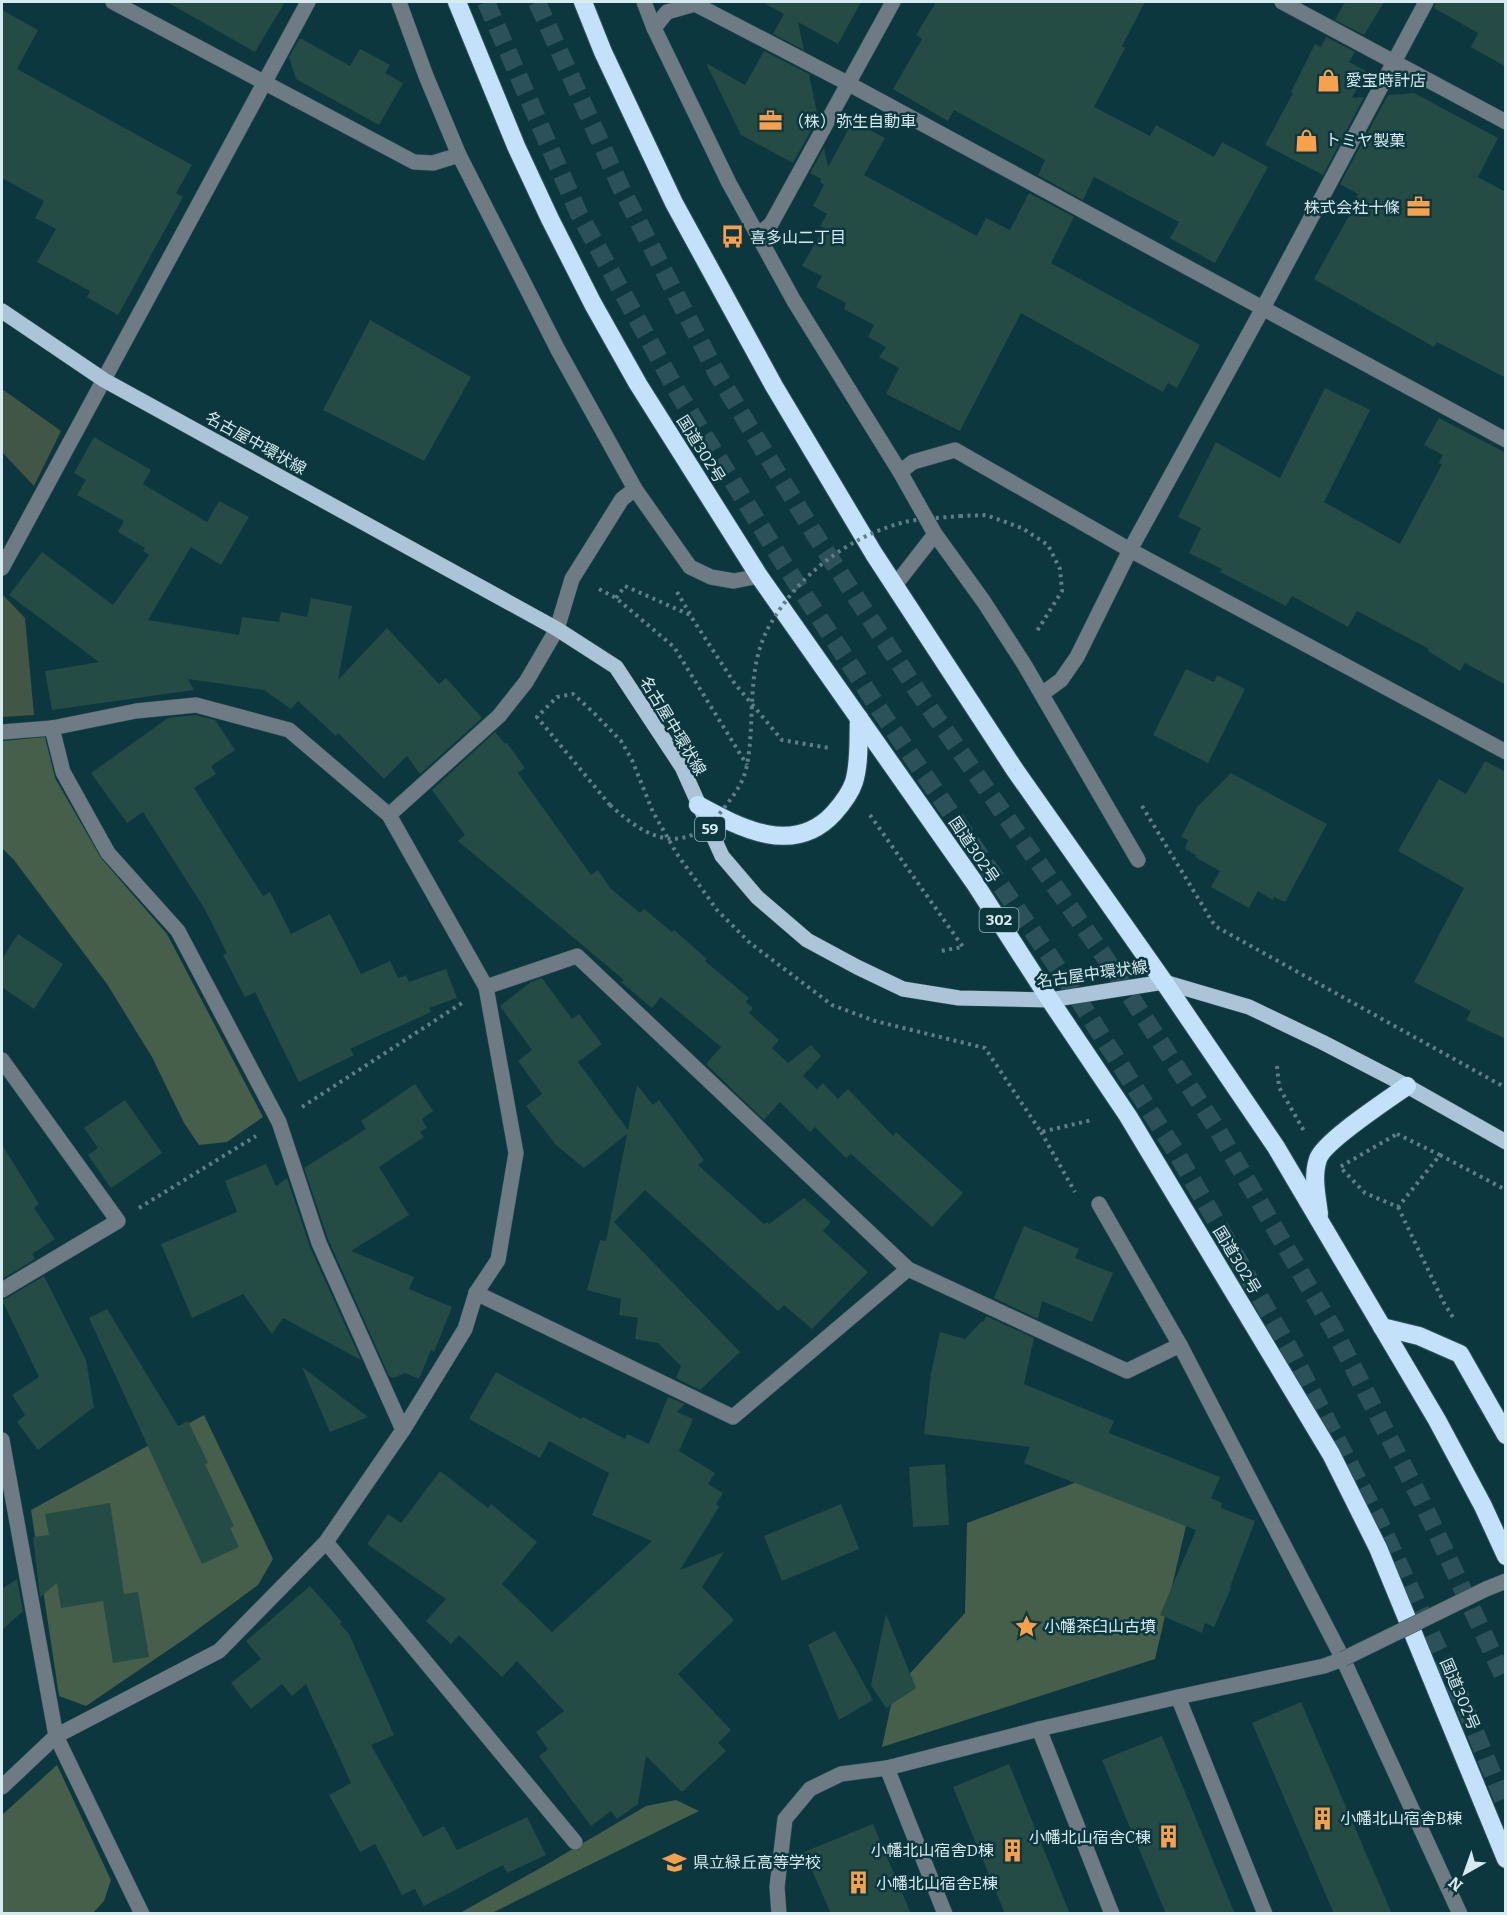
<svg xmlns="http://www.w3.org/2000/svg" width="1507" height="1915" font-family="Bitter,'Noto Sans JP',serif">
<style>
.green{fill:#425646}
.forest{fill:#455f4a}
.building{fill:#244b44}
.lines{fill:none;stroke-linecap:round;stroke-linejoin:round}
.highway-tunnel{stroke:#2b5259;stroke-width:18;stroke-dasharray:18 9;stroke-linecap:butt}
.minor-casing{stroke:#2d545a;stroke-width:16}
.major-casing{stroke:#2d545a;stroke-width:16}
.highway-casing{stroke:#2d545a;stroke-width:20}
.path{stroke:#5e7f85;stroke-width:4;stroke-dasharray:3 4.5;stroke-linecap:butt}
.minor{stroke:#6e7b84;stroke-width:15}
.major{stroke:#abc4d8;stroke-width:15}
.highway{stroke:#c3e2f9;stroke-width:18}
.minor-bridge-casing{stroke:#2d545a;stroke-width:16;stroke-linecap:butt}
.path-bridge{stroke:#5e7f85;stroke-width:4;stroke-dasharray:3 4.5;stroke-linecap:butt}
.minor-bridge{stroke:#6e7b84;stroke-width:15}
.labels{text-anchor:middle;dominant-baseline:central;stroke-width:5;stroke-linejoin:round;paint-order:stroke}
.shield{fill:#0d373e;stroke:#99b5ba;stroke-width:1.5}
.shield-label{font-size:15px;font-weight:bold;fill:#d5ebef}
.poi-label{font-size:16px;fill:#d5ebef;stroke:#0d373e;text-anchor:start}
.street-label{font-size:16px;fill:#d5ebef;stroke:#0d373e}
</style>
<rect width="100%" height="100%" fill="#0d373e"/>
<g class="green">
<polygon points="2,389 61,431 34,486 2,452"/>
<polygon points="2,594 25,618 34,715 2,717"/>
</g>
<g class="forest">
<polygon points="45,737 55,778 101,858 167,934 263,1117 227,1142 199,1145 184,1123 152,1057 107,984 14,860 2,848 2,741"/>
<polygon points="204,1415 273,1559 258,1585 186,1638 86,1706 59,1696 31,1510"/>
<polygon points="1085,1479 1186,1526 1155,1659 882,1747 894,1691 965,1613 967,1523"/>
<polygon points="57,1765 111,1880 104,1901 93,1913 2,1913 2,1815"/>
<polygon points="676,1800 699,1811 492,1913 458,1914 544,1866 646,1806"/>
</g>
<g class="building">
<polygon points="167,2 285,2 255,52"/>
<polygon points="762,2 861,2 838,44 798,22 804,50 773,34 784,14"/>
<polygon points="936,2 1145,2 1122,46 1125,48 1094,107 1150,136 1156,125 1214,157 1222,142 1268,167 1215,263 1170,238 1179,222 1094,177 1083,200 1038,175 1045,160 954,110 948,121 893,89 922,39 916,35"/>
<polygon points="1345,2 1384,2 1364,35 1335,20"/>
<polygon points="1436,2 1506,2 1506,67 1471,47 1478,33 1434,8"/>
<polygon points="2,10 38,30 17,69 192,165 176,193 183,197 118,315 87,297 90,291 37,262 56,229 35,218 44,201 2,178"/>
<polygon points="1326,37 1355,52 1349,62 1366,71 1352,98 1364,97 1323,175 1265,145 1293,93 1291,92 1315,44 1321,47"/>
<polygon points="300,38 350,66 360,49 390,65 385,73 403,83 379,125 296,79 289,57"/>
<polygon points="764,51 809,74 818,118 793,163 741,135 706,63 745,85"/>
<polygon points="1414,93 1498,138 1478,177 1506,192 1506,378 1437,342 1434,347 1314,279 1356,203 1354,201 1358,194 1340,184 1388,95"/>
<polygon points="853,121 885,138 864,175 977,236 986,218 1010,230 1029,193 1074,217 1051,263 1200,345 1177,388 1168,383 1163,392 1021,313 960,431 886,394 899,368 879,357 886,347 868,337 874,325 844,309 846,303 816,287 822,276 802,266 824,228 820,226 827,214 813,206 824,185 820,182 821,179 810,173 824,148 828,167"/>
<polygon points="370,320 471,377 424,461 323,410"/>
<polygon points="1325,388 1370,410 1324,502 1400,544 1442,464 1439,463 1443,455 1424,445 1439,418 1506,453 1506,685 1465,663 1460,671 1428,651 1429,649 1357,611 1348,627 1292,596 1286,606 1220,572 1222,569 1189,553 1201,528 1178,517 1216,442 1280,478"/>
<polygon points="94,437 151,470 143,484 207,522 219,501 249,517 221,565 191,547 148,620 239,635 242,617 279,622 281,612 307,617 311,598 352,606 338,680 387,628 439,684 446,678 482,718 420,774 407,756 384,779 338,733 336,736 298,701 291,709 264,690 188,679 194,690 52,710 45,671 99,662 9,595 42,552 113,605 149,555 143,551 145,548 118,532 124,521 77,495 86,480 74,473"/>
<polygon points="1186,669 1214,682 1217,675 1245,689 1208,763 1153,735"/>
<polygon points="195,715 215,720 235,750 211,766 216,774 194,788 263,896 270,892 291,934 330,914 361,974 390,961 398,978 406,975 409,982 446,969 457,998 429,1008 431,1012 350,1049 354,1055 299,1082 255,992 245,997 223,955 227,953 204,908 143,812 127,823 91,773 168,718"/>
<polygon points="495,732 505,744 507,743 525,768 518,773 591,875 598,870 610,888 640,913 644,909 672,932 674,930 707,959 705,961 749,998 746,1002 753,1008 749,1013 779,1040 772,1048 788,1063 811,1045 821,1056 803,1076 817,1089 823,1083 838,1099 848,1089 893,1136 896,1132 963,1193 932,1227 851,1154 846,1158 815,1127 810,1132 780,1102 764,1120 706,1064 721,1047 661,997 652,1008 621,982 624,980 458,841 465,835 432,790"/>
<polygon points="1485,761 1506,772 1506,1039 1466,1020 1471,1011 1414,982 1464,888 1398,851 1439,779 1466,794"/>
<polygon points="1231,773 1327,824 1285,902 1274,897 1273,900 1258,891 1249,908 1211,887 1220,871 1195,857 1196,855 1185,849 1188,840 1181,837 1197,807"/>
<polygon points="18,934 63,964 34,1009 2,987 2,959"/>
<polygon points="542,978 572,1019 579,1014 602,1044 578,1062 628,1130 637,1085 653,1105 659,1100 704,1160 698,1165 764,1224 767,1222 769,1224 804,1198 831,1222 823,1231 868,1272 812,1329 784,1305 778,1311 645,1190 614,1222 740,1352 700,1390 676,1378 681,1366 658,1343 635,1339 638,1318 619,1315 621,1299 587,1290 600,1240 606,1241 627,1134 584,1168 556,1145 526,1106 542,1094 518,1061 532,1050 500,1006 531,982"/>
<polygon points="415,1084 433,1111 422,1119 427,1128 420,1132 424,1137 379,1167 409,1215 351,1251 414,1277 409,1289 452,1307 434,1352 431,1350 419,1379 405,1373 393,1378 389,1376 328,1239 304,1168 366,1129 361,1121"/>
<polygon points="125,1100 162,1153 111,1188 88,1155 98,1148 84,1128"/>
<polygon points="2,1145 39,1204 34,1208 55,1239 32,1254 35,1259 2,1279"/>
<polygon points="266,1164 276,1186 287,1178 310,1247 361,1360 283,1318 272,1334 243,1294 192,1318 161,1244 237,1212 225,1181"/>
<polygon points="1024,1226 1079,1249 1075,1258 1113,1273 1092,1322 1042,1301 1038,1319 994,1298"/>
<polygon points="44,1276 86,1360 94,1407 38,1450 17,1422 25,1415 12,1395 39,1377 2,1300 7,1298"/>
<polygon points="107,1309 178,1426 188,1421 208,1463 205,1464 234,1526 230,1528 239,1547 202,1564 89,1318"/>
<polygon points="986,1316 1034,1338 1024,1384 1114,1421 1109,1433 1220,1477 1211,1498 1222,1503 1221,1508 1255,1521 1230,1587 1231,1588 1214,1627 1205,1623 1202,1633 1160,1615 1196,1530 1024,1463 1030,1447 924,1434 931,1373 940,1332 965,1339 982,1321 984,1322"/>
<polygon points="302,1367 368,1417 330,1432"/>
<polygon points="496,1372 581,1419 583,1417 625,1439 627,1434 649,1444 668,1397 685,1404 677,1412 693,1419 679,1451 715,1473 708,1484 723,1493 716,1504 719,1507 680,1570 724,1552 702,1587 734,1620 678,1674 731,1730 718,1743 726,1751 682,1792 646,1756 638,1804 617,1819 611,1811 591,1826 539,1756 548,1749 536,1732 564,1711 517,1661 502,1677 459,1635 451,1644 426,1621 446,1599 367,1544 388,1514 401,1523 440,1471 488,1508 491,1504 537,1542 502,1584 552,1632 652,1541 592,1515 609,1473 549,1441 540,1458 469,1419"/>
<polygon points="945,1464 949,1525 913,1527 909,1467"/>
<polygon points="110,1503 124,1594 138,1592 149,1657 113,1663 103,1601 61,1608 57,1583 40,1597 33,1537 49,1535 45,1514"/>
<polygon points="841,1504 859,1549 782,1581 764,1536"/>
<polygon points="17,1579 23,1611 2,1630 2,1589"/>
<polygon points="310,1586 342,1622 340,1624 349,1634 394,1735 371,1745 423,1837 444,1826 457,1850 527,1817 546,1855 507,1873 503,1865 424,1906 415,1889 402,1895 375,1844 360,1852 329,1795 351,1783 306,1684 292,1696 282,1684 251,1709 231,1683 261,1659 246,1641"/>
<polygon points="886,1614 916,1688 886,1708 871,1685"/>
<polygon points="835,1631 873,1700 839,1720 808,1645"/>
<polygon points="1301,1702 1392,1914 1334,1914 1252,1723"/>
<polygon points="1162,1736 1235,1914 1166,1914 1102,1760"/>
<polygon points="1009,1764 1070,1914 1005,1914 953,1787"/>
<polygon points="873,1824 911,1914 831,1914 804,1852"/>
</g>
<g class="lines">
<g class="highway-tunnel">
<polyline points="486,2 578,212 678,393 782,561 883,715 1064,977 1176,1152 1293,1355 1380,1523 1465,1707 1506,1807"/>
<polyline points="537,2 622,190 716,372 817,538 918,692 1104,956 1217,1129 1335,1332 1422,1502 1506,1682"/>
</g>
<defs>
<g id="minor">
<polyline points="113,2 414,162 433,163 459,155"/>
<polyline points="399,2 426,76 459,155 558,350 635,489 690,567 711,577 734,581 759,576"/>
<polyline points="644,2 654,28 729,183 794,301 900,472 935,534 984,602 1024,664 1138,860"/>
<polyline points="1282,2 1506,122"/>
<polyline points="654,28 667,12 695,4 849,84 1506,440"/>
<polyline points="757,236 771,224 893,2"/>
<polyline points="900,472 913,462 955,450 1130,550 1506,752"/>
<polyline points="2,568 308,2"/>
<polyline points="896,584 935,534"/>
<polyline points="1042,694 1061,680 1077,657 1130,550 1263,308 1426,2"/>
<polyline points="52,728 63,772 108,853 178,931 279,1122 319,1243 403,1430"/>
<polyline points="2,732 52,728 136,711 196,705 289,730 389,815 486,987 516,1153 498,1260 476,1293 465,1329 403,1430 326,1542 219,1651 56,1736 2,1787"/>
<polyline points="389,815 499,716 526,682 557,629 572,579 622,499 635,489"/>
<polyline points="486,987 577,956 908,1269 1127,1371 1180,1345"/>
<polyline points="2,1060 118,1221 2,1290"/>
<polyline points="1099,1204 1180,1345 1343,1659 1460,1914"/>
<polyline points="476,1293 733,1417 908,1269"/>
<polyline points="2,1440 56,1736 142,1914"/>
<polyline points="326,1542 575,1842"/>
<polyline points="1486,1589 1506,1581"/>
<polyline points="1178,1697 1324,1666 1343,1659"/>
<polyline points="1039,1729 1112,1914"/>
<polyline points="887,1768 945,1914"/>
<polyline points="779,1914 777,1887 785,1819 810,1789 841,1774 887,1768 1039,1729 1178,1697 1265,1914"/>
</g>
<polyline id="major" points="2,311 104,380 557,629 616,667 682,767 722,856 757,897 807,940 857,967 903,989 959,998 1050,1000 1164,982 1249,1007 1322,1042 1407,1086 1506,1142"/>
<g id="highway">
<polyline points="457,2 516,146 550,219 593,304 638,384 759,576 974,882 1050,1000 1128,1116 1331,1454 1378,1548 1506,1859"/>
<polyline points="583,2 603,52 674,203 774,386 874,554 1015,770 1164,982 1276,1147 1437,1420 1483,1506 1506,1556"/>
<path d="M698,805c42,23 96,52 136,8 8,-9 16,-19 20,-31 6,-20 4,-43 5,-64"/>
<path d="M1319,1214c-2,-17 -7,-37 -1,-55 6,-18 71,-60 89,-73"/>
<polyline points="1382,1327 1419,1336 1460,1354 1506,1435"/>
</g>
</defs>
<use href="#minor" class="minor-casing"/>
<use href="#major" class="major-casing"/>
<use href="#highway" class="highway-casing"/>
<g class="path">
<polyline points="960,516 986,515 1022,528 1048,545 1060,569 1062,591 1037,631"/>
<polyline points="599,589 616,598 674,647 747,765"/>
<polyline points="677,592 690,614"/>
<polyline points="616,598 625,586 690,615 735,684 782,740 829,748"/>
<polyline points="610,805 537,717 557,697 573,694 593,712 621,741 632,760 653,812 677,854 717,910 750,943 832,1005 875,1021 985,1048 1041,1132 1092,1120"/>
<polyline points="1142,806 1215,926 1506,1088"/>
<polyline points="870,815 963,947 940,951"/>
<polyline points="1277,1066 1279,1087 1304,1131"/>
<polyline points="302,1107 462,1003"/>
<polyline points="1041,1132 1075,1192"/>
<polygon points="1397,1134 1440,1155 1398,1207 1365,1193 1340,1167"/>
<polyline points="1440,1155 1506,1190"/>
<polyline points="1398,1207 1444,1303 1454,1319"/>
<polyline points="139,1208 256,1136"/>
</g>
<use href="#minor" class="minor"/>
<use href="#major" class="major"/>
<use href="#highway" class="highway"/>
<defs>
<polyline id="minor-bridge" points="1343,1659 1486,1589"/>
</defs>
<use href="#minor-bridge" class="minor-bridge-casing"/>
<path class="path-bridge" d="M610,805c39,36 76,52 114,3 10,-13 20,-26 23,-43 9,-48 -2,-99 24,-142 28,-48 76,-85 130,-100 18,-5 40,-5 59,-7"/>
<use href="#minor-bridge" class="minor-bridge"/>
</g>
<defs>
<symbol id="shop-bare" viewBox="-9 -9 18 18"><path d="M-5-2.5h2.3a2.7 3.5 0 0 1 5.4 0H5L5.5 6h-11ZM-1.5-2.5h3a1.5 2.3 0 0 0-3 0Z" fill="#f9a04c" stroke="#0d373e" stroke-width="2.5" paint-order="stroke"/></symbol>
<symbol id="office-bare" viewBox="-9 -9 18 18"><path d="M-6-3h4V-5.5h4V-3h4V5H-6ZM-1-4.5V-3h2v-1.5ZM-6 0V1H6V0Z" fill="#f9a04c" stroke="#0d373e" stroke-width="2.5" paint-order="stroke"/></symbol>
<symbol id="bus-bare" viewBox="-9 -9 18 18"><path d="M-5-6H5V4H4V6H2V4H-2V6H-4V4H-5ZM-3.5-4V0h7V-4ZM-3.5 1.2v1.5H-2V1.2ZM2 1.2v1.5H3.5V1.2Z" fill="#f9a04c" stroke="#0d373e" stroke-width="2.5" paint-order="stroke"/></symbol>
<symbol id="sight-bare" viewBox="-9 -9 18 18"><path d="M0-6L1.8-2.2L6-1.7L2.9 1.2L3.7 5.4L0 3.3L-3.7 5.4L-2.9 1.2L-6-1.7L-1.8-2.2Z" fill="#f9a04c" stroke="#0d373e" stroke-width="2.5" paint-order="stroke"/></symbol>
<symbol id="building-bare" viewBox="-9 -9 18 18"><path d="M-4-6H4V6H1V3H-1V6H-4ZM-2.5-4.3h1.7v1.8h-1.7ZM.8-4.3h1.7v1.8H.8ZM-2.5-1h1.7V.8h-1.7ZM.8-1h1.7V.8H.8Z" fill="#f9a04c" stroke="#0d373e" stroke-width="2.5" paint-order="stroke"/></symbol>
<symbol id="school-bare" viewBox="-9 -9 18 18"><path d="M0-5L7-2L0 1L-7-2ZM-4 1L0 2.5L4 1V4Q0 6-4 4Z" fill="#f9a04c" stroke="#0d373e" stroke-width="2.5" paint-order="stroke"/></symbol>
</defs>
<g fill-rule="evenodd">
<use href="#shop-bare" x="1312" y="64" width="33" height="33"/>
<use href="#office-bare" x="754" y="104" width="33" height="33"/>
<use href="#shop-bare" x="1290" y="124" width="33" height="33"/>
<use href="#office-bare" x="1402" y="190" width="33" height="33"/>
<use href="#bus-bare" x="716" y="220" width="33" height="33"/>
<use href="#sight-bare" x="1010" y="1610" width="33" height="33"/>
<use href="#building-bare" x="1306" y="1802" width="33" height="33"/>
<use href="#building-bare" x="1152" y="1820" width="33" height="33"/>
<use href="#building-bare" x="996" y="1834" width="33" height="33"/>
<use href="#school-bare" x="658" y="1846" width="33" height="33"/>
<use href="#building-bare" x="842" y="1866" width="33" height="33"/>
</g>
<g class="labels">
<g class="shield">
<rect x="695" y="817" width="30" height="24" rx="4.5"/>
<rect x="979.5" y="908" width="39" height="24" rx="4.5"/>
</g>
<g class="shield-label">
<text x="710" y="829">59</text>
<text x="999" y="920">302</text>
</g>
<g class="poi-label">
<text x="1346" y="80">愛宝時計店</text>
<text x="788" y="121">（株）弥生自動車</text>
<text x="1325" y="140">トミヤ製菓</text>
<text x="1400" y="207" text-anchor="end">株式会社十條</text>
<text x="750" y="237">喜多山二丁目</text>
<text x="1044" y="1626">小幡茶臼山古墳</text>
<text x="1340" y="1818">小幡北山宿舎B棟</text>
<text x="1151" y="1837" text-anchor="end">小幡北山宿舎C棟</text>
<text x="994" y="1850" text-anchor="end">小幡北山宿舎D棟</text>
<text x="693" y="1862">県立緑丘高等学校</text>
<text x="876" y="1883">小幡北山宿舎E棟</text>
</g>
<g class="street-label">
<text transform="translate(256 443) rotate(29)">名古屋中環状線</text>
<text transform="translate(701 449) rotate(58)">国道302号</text>
<text transform="translate(673 726) rotate(59)">名古屋中環状線</text>
<text transform="translate(974 850) rotate(56)">国道302号</text>
<text transform="translate(1092 974) rotate(-8)">名古屋中環状線</text>
<text transform="translate(1237 1260) rotate(59)">国道302号</text>
<text transform="translate(1460 1694) rotate(67)">国道302号</text>
</g>
</g>
<rect width="1507" height="1915" fill="none" stroke="#d5ebef" stroke-width="6"/>
<g transform="translate(1465 1873) rotate(220)" stroke="#0d373e" stroke-width="4.5" paint-order="stroke">
<path d="M0-4.5L10 22L0 15L-10 22Z" fill="#d5ebef"/>
<text y="-9" font-size="16" font-weight="bold" text-anchor="middle" fill="#d5ebef">N</text>
</g>
</svg>
